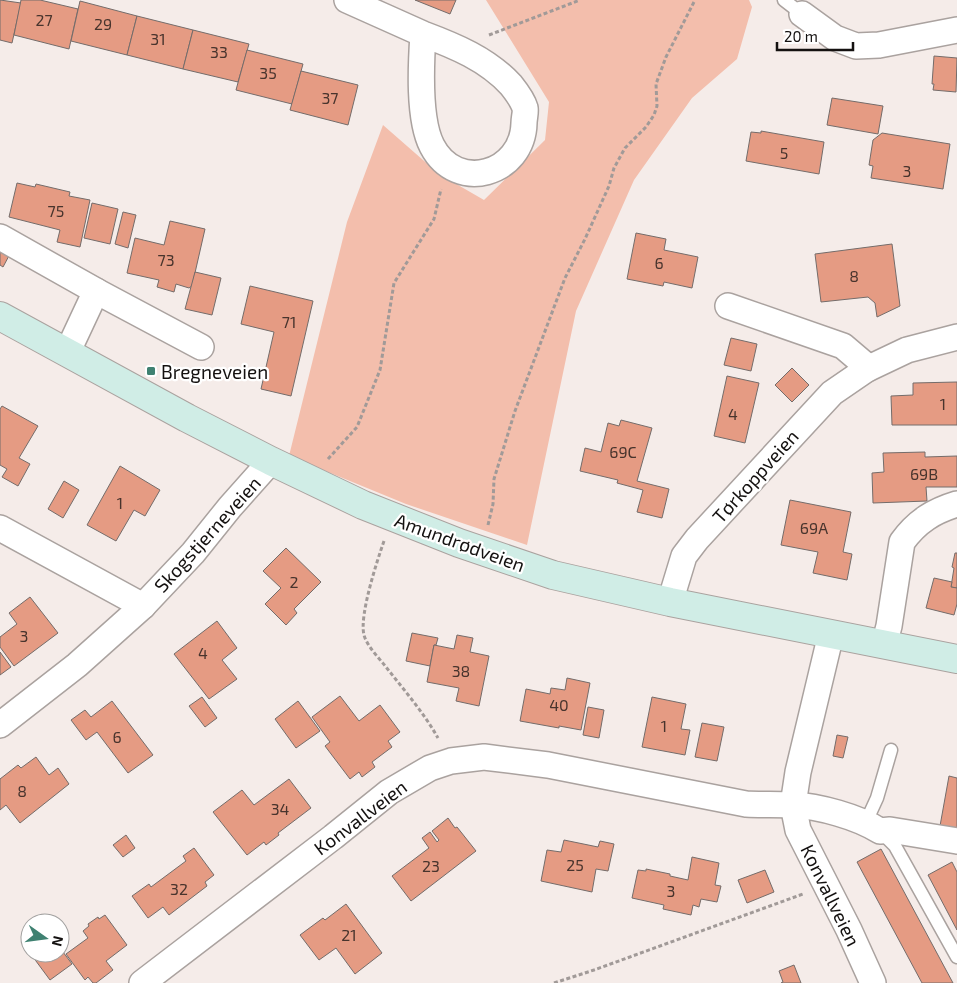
<svg xmlns="http://www.w3.org/2000/svg" width="957" height="983" font-family="'Exo 2',sans-serif">
<style>
.green{fill:#f3beac}
.building{fill:#e59b83;stroke:#746c6a}
.lines{fill:none;stroke-linecap:round;stroke-linejoin:round}
.lane-casing{stroke:#aaa29f;stroke-width:15}
.street-casing{stroke:#aaa29f;stroke-width:28}
.secondary-casing{stroke:#aaa29f;stroke-width:30}
.path{stroke:#a19a98;stroke-width:3;stroke-dasharray:4 2.5;stroke-linecap:butt}
.lane{stroke:#fff;stroke-width:12}
.street{stroke:#fff;stroke-width:25}
.secondary{stroke:#d0ede6;stroke-width:28}
.poi-dot{fill:#3f8171;stroke:#fff;stroke-width:2}
.labels{text-anchor:middle;dominant-baseline:central;stroke-width:4.5;stroke-linejoin:round;paint-order:stroke}
.number-label{font-size:16px;fill:#48342d}
.poi-label{font-size:19px;fill:#141110;stroke:#fff;text-anchor:start}
.street-label{font-size:19px;fill:#141110;stroke:#fff}
</style>
<rect width="100%" height="100%" fill="#f5ece9"/>
<polygon class="green" points="486,0 749,0 752,7 737,59 692,98 634,180 576,311 527,545 406,504 289,456 347,222 383,125 439,174 484,200 545,140 549,102"/>
<g class="building">
<polygon points="0,0 21,3 12,43 0,40"/>
<polygon points="21,0 40,0 78,9 69,49 14,35"/>
<polygon points="415,0 456,0 450,14"/>
<polygon points="80,1 137,16 127,55 71,41"/>
<polygon points="137,16 193,30 183,69 127,55"/>
<polygon points="193,30 249,44 238,82 183,69"/>
<polygon points="247,50 303,64 292,104 236,90"/>
<polygon points="934,56 957,58 956,92 933,90 934,84 932,84"/>
<polygon points="301,71 358,85 348,125 290,110"/>
<polygon points="832,98 883,106 878,134 827,125"/>
<polygon points="761,131 824,142 819,174 746,161 751,132 761,133"/>
<polygon points="882,133 950,144 943,189 871,178 873,166 869,165 873,140"/>
<polygon points="17,183 35,187 36,184 70,192 69,196 90,200 80,247 57,242 60,230 9,217"/>
<polygon points="92,203 118,209 110,244 84,238"/>
<polygon points="123,212 136,215 128,248 115,244"/>
<polygon points="170,221 205,229 192,286 189,288 176,284 174,292 157,287 159,280 127,273 135,238 164,245"/>
<polygon points="636,233 666,239 664,250 698,257 692,288 664,282 663,286 627,279"/>
<polygon points="892,244 900,306 877,317 875,303 868,297 821,302 815,254"/>
<polygon points="0,246 11,252 3,267 0,265"/>
<polygon points="195,272 221,278 212,315 185,309"/>
<polygon points="250,286 313,301 291,396 261,389 274,332 241,324"/>
<polygon points="731,338 757,344 751,371 724,365"/>
<polygon points="792,368 809,385 792,402 775,385"/>
<polygon points="727,376 759,383 745,443 714,436"/>
<polygon points="957,382 957,425 892,425 891,396 913,395 913,383"/>
<polygon points="2,406 38,426 19,458 30,464 18,486 2,477 7,469 0,465 0,409"/>
<polygon points="621,420 652,428 637,481 669,489 662,518 637,512 643,490 617,483 618,480 580,471 585,448 601,452 608,423 619,426"/>
<polygon points="925,452 925,457 957,456 957,487 926,487 927,501 873,503 872,473 884,472 883,453"/>
<polygon points="120,466 160,490 145,516 134,510 116,541 87,525"/>
<polygon points="64,481 79,490 63,518 48,509"/>
<polygon points="790,500 851,512 843,552 852,554 847,580 813,573 818,552 781,545"/>
<polygon points="286,548 321,582 294,609 297,613 286,625 265,604 281,588 263,571"/>
<polygon points="955,553 957,553 957,588 951,587 954,568 952,567"/>
<polygon points="934,578 952,582 951,587 957,588 957,604 954,615 926,608"/>
<polygon points="30,597 58,633 14,666 0,647 0,637 17,624 9,613"/>
<polygon points="217,621 237,648 222,660 237,679 209,699 174,654"/>
<polygon points="412,633 438,638 436,645 434,645 430,666 406,661"/>
<polygon points="457,635 473,638 470,652 489,656 479,706 456,701 459,688 427,682 434,645 454,649"/>
<polygon points="0,652 11,667 0,675"/>
<polygon points="567,678 590,683 581,730 559,726 559,728 520,721 526,689 550,694 551,688 565,690"/>
<polygon points="340,696 359,721 380,705 400,732 388,741 392,747 372,762 375,767 362,777 359,772 350,779 325,746 330,742 312,717"/>
<polygon points="202,697 217,718 205,727 189,706"/>
<polygon points="652,697 686,704 681,729 690,730 685,755 642,747"/>
<polygon points="112,701 153,755 128,773 97,732 86,740 71,720 85,710 91,717"/>
<polygon points="298,701 320,731 296,748 275,719"/>
<polygon points="588,707 604,710 599,738 583,735"/>
<polygon points="702,723 724,727 717,761 695,757"/>
<polygon points="837,735 848,737 843,758 833,756"/>
<polygon points="36,757 49,775 58,768 69,784 20,823 6,805 0,810 0,779 18,765 21,768"/>
<polygon points="949,776 957,778 957,829 940,826"/>
<polygon points="289,779 311,808 278,833 279,835 266,845 264,842 247,855 213,812 242,790 254,805"/>
<polygon points="448,818 455,828 457,827 476,851 411,901 392,876 429,848 422,838 430,832 437,842 439,840 432,831"/>
<polygon points="126,835 135,848 123,857 113,845"/>
<polygon points="564,840 598,847 600,841 614,844 608,871 596,869 592,892 541,881 547,850 561,852"/>
<polygon points="194,848 214,875 205,882 207,886 169,915 163,907 148,918 132,896 149,884 151,887 186,861 183,856"/>
<polygon points="881,849 953,983 922,983 857,862"/>
<polygon points="692,857 719,863 715,885 721,886 717,902 701,899 699,907 693,905 691,915 663,909 664,905 632,898 638,870 646,871 646,869 670,874 670,876 688,880"/>
<polygon points="952,862 957,872 957,930 928,875"/>
<polygon points="765,870 774,892 747,903 738,880"/>
<polygon points="346,904 382,953 355,974 336,948 319,960 300,935 323,918 325,920"/>
<polygon points="105,915 127,945 106,961 113,970 96,983 93,983 88,977 85,980 66,954 88,938 83,931 89,926 88,924 98,917 99,919"/>
<polygon points="60,948 72,964 50,980 33,957 39,953 60,953"/>
<polygon points="794,965 801,983 781,983 783,982 779,971"/>
</g>
<g class="lines">
<defs>
<g id="lane">
<polyline points="784,0 802,14"/>
<polyline points="866,822 877,798 891,750"/>
<polyline points="881,832 895,846 957,957"/>
</g>
<g id="street">
<path d="M347,0c25,11 51,23 76,34 32,12 64,25 88,51 4,5 12,16 14,23 1,4 -1,10 -1,15 -1,51 -67,71 -92,23 -14,-27 -11,-82 -9,-112"/>
<polyline points="802,14 835,38 856,46 879,45 957,30"/>
<polyline points="0,237 96,291 67,353"/>
<polyline points="96,291 201,347"/>
<polyline points="728,306 843,346 863,363 867,369"/>
<polyline points="0,528 143,606"/>
<polyline points="670,602 684,556 697,539 832,393 867,369 907,350 957,337"/>
<polyline points="831,634 798,772 793,805 798,830 849,930 873,983"/>
<path d="M884,645l5,-19 13,-84c15,-21 32,-31 55,-38"/>
<polyline points="0,725 77,665 143,606 193,553 230,507 271,461"/>
<path d="M142,983l191,-146 56,-45 41,-24 21,-7 33,-4 64,8 198,39c16,1 31,0 46,1 27,1 66,12 88,26l10,-1 67,11"/>
</g>
<polyline id="secondary" points="0,316 187,418 271,461 363,505 459,543 553,575 670,602 957,659"/>
</defs>
<use href="#lane" class="lane-casing"/>
<use href="#street" class="street-casing"/>
<use href="#secondary" class="secondary-casing"/>
<g class="path">
<polyline points="489,35 580,0"/>
<polyline points="328,459 357,427 380,370 394,283 434,219 441,189"/>
<polyline points="488,525 493,504 494,479 515,411 565,278 585,239 609,186 614,168 625,148 646,127 654,115 657,106 656,84 666,57 695,0"/>
<path d="M384,541c-7,20 -25,75 -20,94 3,11 14,22 22,32 18,23 38,46 52,71"/>
<polyline points="554,983 594,970 803,894"/>
</g>
<use href="#lane" class="lane"/>
<use href="#street" class="street"/>
<use href="#secondary" class="secondary"/>
</g>
<rect class="poi-dot" x="146" y="366" width="10" height="10" rx="2.5"/>
<g class="labels">
<g class="number-label">
<text x="44" y="19">27</text>
<text x="103" y="23">29</text>
<text x="158" y="38">31</text>
<text x="219" y="51">33</text>
<text x="268" y="72">35</text>
<text x="330" y="97">37</text>
<text x="784" y="152">5</text>
<text x="907" y="170">3</text>
<text x="56" y="210">75</text>
<text x="166" y="259">73</text>
<text x="659" y="262">6</text>
<text x="854" y="275">8</text>
<text x="289" y="321">71</text>
<text x="943" y="403">1</text>
<text x="733" y="413">4</text>
<text x="623" y="451">69C</text>
<text x="924" y="473">69B</text>
<text x="120" y="502">1</text>
<text x="814" y="527">69A</text>
<text x="294" y="581">2</text>
<text x="24" y="635">3</text>
<text x="203" y="652">4</text>
<text x="461" y="670">38</text>
<text x="559" y="704">40</text>
<text x="664" y="725">1</text>
<text x="117" y="736">6</text>
<text x="22" y="790">8</text>
<text x="280" y="808">34</text>
<text x="575" y="864">25</text>
<text x="431" y="865">23</text>
<text x="179" y="888">32</text>
<text x="671" y="890">3</text>
<text x="349" y="934">21</text>
</g>
<g class="poi-label">
<text x="161" y="371">Bregneveien</text>
</g>
<g class="street-label">
<text transform="translate(755 476) rotate(-48)">Tørkoppveien</text>
<text transform="translate(207 534) rotate(-48)">Skogstjerneveien</text>
<text transform="translate(460 542) rotate(20)">Amundrødveien</text>
<text transform="translate(360 817) rotate(-37)">Konvallveien</text>
<text transform="translate(831 895) rotate(64)">Konvallveien</text>
</g>
</g>
<g transform="translate(45 938) rotate(104)"><circle r="24" fill="#ffffff" stroke="#a1a09f"/>
<path d="M0-4L9 19L0 12L-9 19Z" fill="#3f8171"/>
<text y="-8" font-size="14" font-weight="bold" text-anchor="middle" fill="#141110">N</text>
</g>
<path d="M777 42v8h76v-8" fill="none" stroke="#141110" stroke-width="2.5"/>
<text x="784" y="42" font-size="15" fill="#141110" stroke="#ffffff" stroke-width="4" paint-order="stroke">20 m</text>
</svg>
